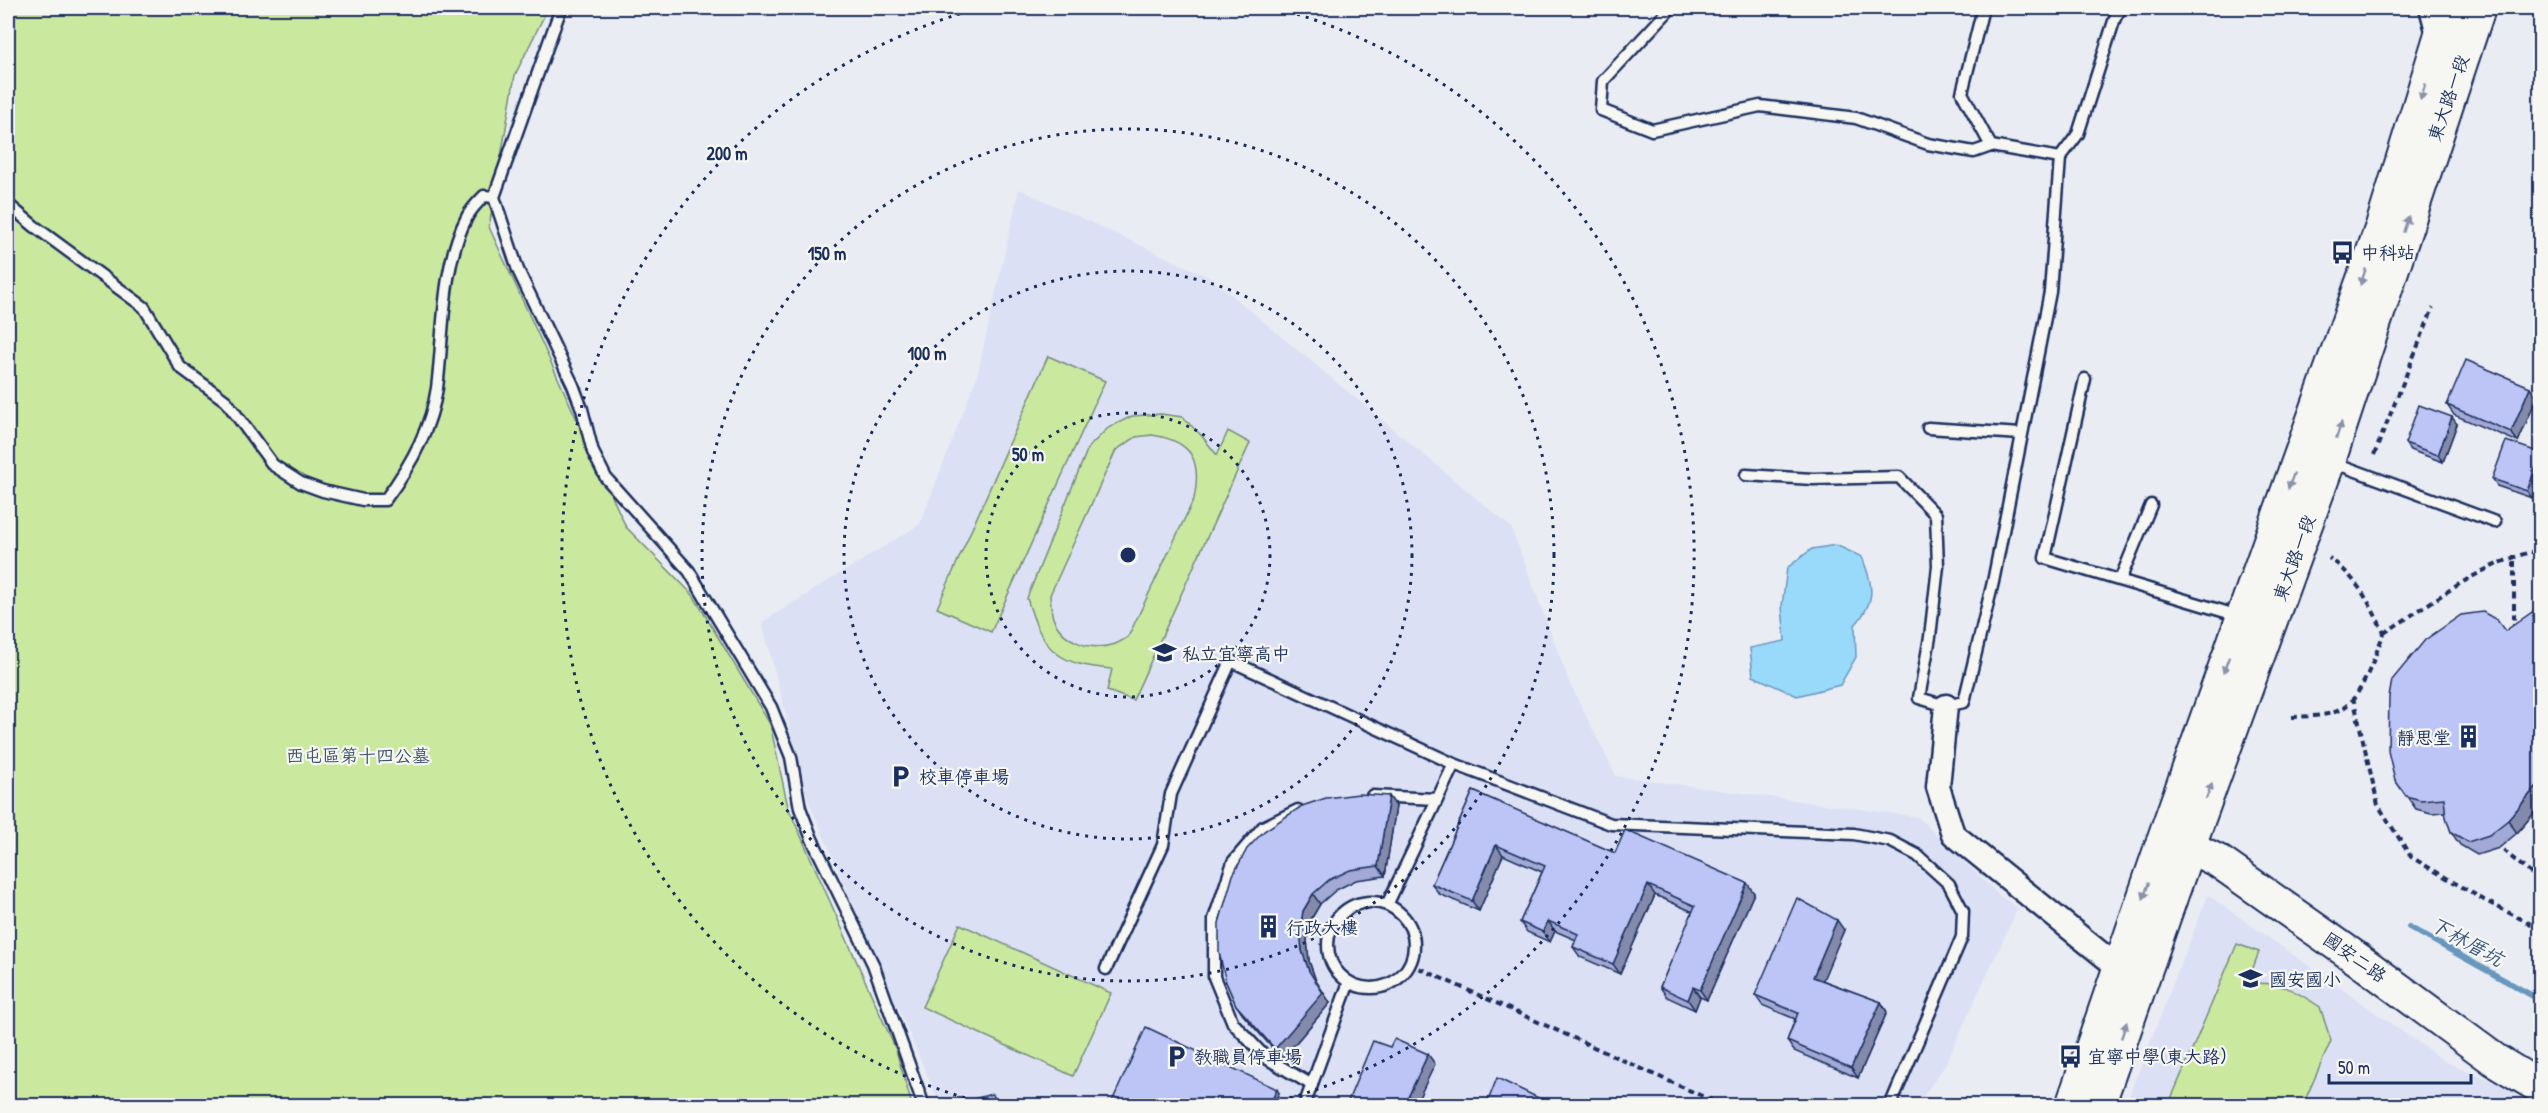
<svg xmlns="http://www.w3.org/2000/svg" width="2548" height="1113" font-family="'Patrick Hand','LXGW WenKai TC',sans-serif">
<style>
.built{fill:#dce0f4}
.green{fill:#cbe89f;stroke:#738c7e;stroke-width:1.5;fill-rule:evenodd}
.water{fill:#99dafb;stroke:#6796bc;stroke-width:1.5}
.lines{fill:none;stroke-linecap:round;stroke-linejoin:round}
.stream{stroke:#6796bc;stroke-width:6}
.lane-casing{stroke:#1b2f5e;stroke-width:15}
.street-casing{stroke:#1b2f5e;stroke-width:27}
.secondary-casing{stroke:#1b2f5e;stroke-width:36}
.path{stroke:#1b2f5e;stroke-width:4;stroke-dasharray:6 4.5;stroke-linecap:butt}
.lane{stroke:#f6f6f2;stroke-width:10}
.street{stroke:#f6f6f2;stroke-width:22}
.secondary{stroke:#f6f6f2;stroke-width:32}
.wall{fill:#a2a9d4;stroke:#1b2f5e;stroke-width:1.5}
.shaded-wall{fill:#848aac;stroke:#1b2f5e;stroke-width:1.5}
.building{fill:#bcc5f6;stroke:#1b2f5e;stroke-width:1.5}
.oneway{fill:#8892a8}
.ring{fill:none;stroke:#1b2f5e;stroke-width:3;stroke-dasharray:3 6}
.labels{text-anchor:middle;dominant-baseline:central;stroke-width:4.5;stroke-linejoin:round;paint-order:stroke}
.street-label{font-size:18px;fill:#1b2f5e;stroke:#f6f6f2}
.poi-label{font-size:18px;fill:#1b2f5e;stroke:#f6f6f2;text-anchor:start}
.park-label{font-size:18px;fill:#3e546b;stroke:#f6f6f2}
.water-label{font-size:20px;font-style:italic;fill:#3a5a85;stroke:#f6f6f2}
.centre{fill:#1b2f5e;stroke:#f6f6f2;stroke-width:3}
.ring-label{font-size:18px;text-anchor:middle;font-weight:bold;fill:#1b2f5e;stroke:#f6f6f2;stroke-width:4.5;stroke-linejoin:round;paint-order:stroke}
</style>
<rect width="100%" height="100%" fill="#eaecf3"/>
<filter id="ink" filterUnits="userSpaceOnUse"><feTurbulence type="fractalNoise" baseFrequency=".0167" numOctaves="2"/><feDisplacementMap in="SourceGraphic" scale="12" xChannelSelector="R" yChannelSelector="G"/><feConvolveMatrix kernelMatrix="1 2 1 2 8 2 1 2 1" color-interpolation-filters="sRGB"/></filter>
<g filter="url(#ink)">
<g class="built">
<polygon points="1019,189 1211,278 1511,527 1570,684 1616,776 1918,817 2000,896 2018,908 1944,1067 1917,1105 940,1105 808,800 762,622 920,524 977,376"/>
<polygon points="2208,895 2446,1062 2540,1100 2540,1106 2125,1106"/>
</g>
<g class="green">
<polygon points="8,8 548,8 515,75 489,227 626,527 693,595 770,724 788,807 896,1050 912,1105 8,1105"/>
<polygon points="1048,356 1105,381 991,632 937,608"/>
<path d="M1161,414l21,3 19,18 16,20 11,-24 22,12 -117,257 -26,-9 5,-22c-55,-4 -70,-19 -85,-71l61,-150 20,-20 24,-12zM1152,435c40,6 50,25 42,64l-66,138c-5,3 -11,7 -16,8 -23,6 -50,-4 -59,-27 -2,-6 -2,-15 -3,-23l66,-145 20,-13z"/>
<polygon points="960,924 1111,993 1073,1076 922,1007"/>
<path d="M2237,944l22,8 -12,32c31,-4 48,6 73,23l11,34 -28,64 -135,1z"/>
</g>
<path class="water" d="M1836,545l26,12c11,29 15,43 -7,68l1,32 -16,28 -43,11 -44,-20 -3,-28 35,-7 -3,-35 5,-38 25,-19z"/>
<g class="lines">
<polyline class="stream" points="2409,927 2540,1000"/>
<defs>
<g id="lane">
<polyline points="561,8 494,197 518,270 573,385 582,409 593,452 606,478 689,571 771,707 791,757 800,808 812,839 873,964 924,1106"/>
<polyline points="1671,8 1603,81 1601,110 1652,130 1760,106 1856,118 1928,144 1974,152 1991,146"/>
<polyline points="1983,8 1962,93 1991,146 2060,158 2078,134 2115,18 2121,8"/>
<polyline points="2425,8 2432,35"/>
<path d="M10,206l24,20 110,81 36,60 46,34 47,64 28,18 22,8 40,9h22c24,-32 46,-71 52,-112 7,-54 4,-121 30,-171 4,-8 11,-15 17,-21l10,1"/>
<polyline points="2085,379 2045,558 2239,616"/>
<polyline points="1928,428 2021,434"/>
<polyline points="2332,462 2495,522"/>
<polyline points="1746,475 1813,479 1899,477 1936,515 1938,566 1930,637 1919,698 1946,706 1964,702 1993,582 2050,292 2060,158"/>
<polyline points="2120,580 2151,505"/>
<polyline points="1372,796 1437,799"/>
<polyline points="1298,810 1263,827 1233,862 1214,919 1214,977 1233,1023 1266,1058 1312,1085"/>
<circle cx="1371" cy="945" r="43"/>
<polyline points="1387,905 1454,764 1611,824 1854,834 1890,841 1917,855 1949,884 1963,911 1962,937 1890,1106"/>
<polyline points="1106,969 1163,845 1171,794 1231,661 1454,764"/>
<polyline points="1304,1106 1349,982"/>
</g>
<polyline id="street" points="1946,706 1938,787 1953,834 2120,969"/>
<g id="secondary">
<polyline points="2171,838 2218,861 2359,960 2495,1060 2540,1087"/>
<polyline points="2072,1106 2165,835 2382,226 2449,8"/>
<polyline points="2098,1106 2189,846 2329,461 2479,8"/>
</g>
</defs>
<use href="#lane" class="lane-casing"/>
<use href="#street" class="street-casing"/>
<use href="#secondary" class="secondary-casing"/>
<g class="path">
<polyline points="2535,342 2540,343"/>
<polyline points="2374,455 2433,308"/>
<polyline points="2514,630 2514,555"/>
<path d="M2384,633c50,-31 98,-71 156,-83"/>
<polyline points="2353,697 2378,805 2411,857 2484,900 2531,924 2540,926"/>
<path d="M2292,717c17,-1 37,0 51,-9 20,-12 32,-54 41,-75 -14,-29 -27,-56 -55,-75"/>
<polyline points="2503,850 2540,881"/>
<polyline points="1410,964 1724,1106"/>
</g>
<use href="#lane" class="lane"/>
<use href="#street" class="street"/>
<use href="#secondary" class="secondary"/>
</g>
<g class="wall">
<polygon points="2537,397 2518,442 2454,415 2447,405"/>
<polygon points="2457,424 2443,462 2410,450 2405,443"/>
<polygon points="2541,453 2541,474 2532,498 2497,486 2492,479"/>
<polygon points="2541,609 2541,805 2517,833 2499,848 2477,855 2460,845 2451,832 2445,812 2431,813 2416,809 2395,780 2505,631"/>
<polygon points="1473,791 1615,853 1754,893 1707,1000 1700,997 1695,1010 1667,997 1660,987 1693,912 1655,895 1620,974 1580,957 1573,947 1576,940 1555,931 1550,942 1527,932 1520,922 1542,872 1503,855 1479,911 1439,894 1432,884"/>
<polygon points="1396,806 1385,876 1356,880 1336,890 1320,904 1310,921 1307,940 1309,961 1316,981 1330,1003 1282,1059 1243,1015 1236,1005 1226,982"/>
<polygon points="1844,930 1822,980 1881,1002 1887,1012 1858,1078 1794,1051 1787,1041 1795,1019 1762,1005 1755,995"/>
<polygon points="1279,1093 1273,1106 1259,1106 1254,1103 1110,1106"/>
</g>
<g class="shaded-wall">
<polygon points="2530,387 2537,397 2518,442 2511,432"/>
<polygon points="2452,417 2457,424 2443,462 2438,455"/>
<polygon points="2541,454 2541,474 2532,498 2527,491"/>
<polygon points="2536,787 2541,794 2541,805 2517,833 2508,820"/>
<polygon points="1389,796 1396,806 1385,876 1378,866"/>
<polygon points="1496,845 1503,855 1479,911 1472,901"/>
<polygon points="1747,883 1754,893 1707,1000 1700,990"/>
<polygon points="1648,885 1655,895 1620,974 1613,964"/>
<polygon points="1313,894 1320,904 1310,921 1307,940 1309,961 1316,981 1330,1003 1282,1059 1275,1049 1309,971 1302,951 1300,930 1303,911"/>
<polygon points="1837,920 1844,930 1820,987 1813,977"/>
<polygon points="1548,921 1555,931 1550,942 1543,932"/>
<polygon points="1693,987 1700,997 1695,1010 1688,1000"/>
<polygon points="1881,1002 1887,1012 1858,1078 1851,1068"/>
<polygon points="1428,1054 1435,1064 1415,1106 1404,1106"/>
<polygon points="1277,1089 1279,1093 1273,1106 1269,1106"/>
<polygon points="992,1094 999,1104 1000,1106 995,1106"/>
<polygon points="1252,1100 1254,1103 1253,1106 1249,1106"/>
</g>
<g class="building">
<polygon points="2466,360 2530,387 2511,432 2447,405"/>
<polygon points="2419,405 2452,417 2438,455 2405,443"/>
<polygon points="2506,441 2541,453 2527,491 2492,479"/>
<polygon points="2541,609 2541,789 2536,787 2508,820 2489,835 2468,842 2451,832 2446,817 2444,798 2421,800 2406,796 2395,780 2388,751 2389,697 2392,680 2425,640 2461,615 2483,612 2497,620 2505,631 2535,610"/>
<polygon points="1473,791 1615,853 1625,830 1747,883 1700,990 1693,987 1688,1000 1660,987 1695,906 1648,885 1613,964 1573,947 1578,934 1548,921 1543,932 1520,922 1545,866 1496,845 1472,901 1432,884"/>
<polygon points="1359,794 1389,796 1378,866 1350,870 1329,880 1313,894 1303,911 1300,930 1302,951 1309,971 1323,993 1275,1049 1236,1005 1226,982 1219,952 1219,923 1233,875 1247,849 1264,831 1302,806 1326,798"/>
<polygon points="1797,898 1837,920 1813,977 1881,1002 1851,1068 1787,1041 1798,1013 1755,995"/>
<polygon points="1146,1027 1277,1089 1269,1106 1265,1106 1252,1100 1249,1106 1110,1106"/>
<polygon points="1394,1039 1428,1054 1404,1106 1358,1106 1348,1101 1373,1041 1390,1047"/>
<polygon points="1497,1078 1555,1106 1486,1106"/>
<polygon points="992,1094 995,1106 955,1106 955,1104"/>
<polygon points="1040,1100 1052,1106 1037,1106"/>
<polygon points="1474,1100 1484,1106 1472,1106"/>
</g>
<defs><path id="oneway-solid" d="M-6-.8H1V-3.2L6.5 0L1 3.2V.8H-6Z" transform="scale(1.5)"/></defs>
<g class="oneway">
<use href="#oneway-solid" transform="translate(2423 92) rotate(108)"/>
<use href="#oneway-solid" transform="translate(2406 224) rotate(-72)"/>
<use href="#oneway-solid" transform="translate(2363 277) rotate(109)"/>
<use href="#oneway-solid" transform="translate(2339 430) rotate(-72)"/>
<use href="#oneway-solid" transform="translate(2291 481) rotate(110)"/>
<use href="#oneway-solid" transform="translate(2226 665) rotate(110)"/>
<use href="#oneway-solid" transform="translate(2209 791) rotate(-70)"/>
<use href="#oneway-solid" transform="translate(2146 891) rotate(109)"/>
<use href="#oneway-solid" transform="translate(2124 1030) rotate(-71)"/>
</g>
</g>
<g class="ring">
<circle cx="1128" cy="555" r="142"/>
<circle cx="1128" cy="555" r="284"/>
<circle cx="1128" cy="555" r="426"/>
<path d="M991 1105A567 567 0 0 1 976 9M1280 9A567 567 0 0 1 1265 1105"/>
</g>
<defs>
<symbol id="bus-bare" viewBox="-9 -9 18 18"><path d="M-5-6H5V4H4V6H2V4H-2V6H-4V4H-5ZM-3.5-4V0h7V-4ZM-3.5 1.2v1.5H-2V1.2ZM2 1.2v1.5H3.5V1.2Z" fill="#1b2f5e" stroke="#f6f6f2" stroke-width="2.5" paint-order="stroke"/></symbol>
<symbol id="school-bare" viewBox="-9 -9 18 18"><path d="M0-5L7-2L0 1L-7-2ZM-4 1L0 2.5L4 1V4Q0 6-4 4Z" fill="#1b2f5e" stroke="#f6f6f2" stroke-width="2.5" paint-order="stroke"/></symbol>
<symbol id="building-bare" viewBox="-9 -9 18 18"><path d="M-4-6H4V6H1V3H-1V6H-4ZM-2.5-4.3h1.7v1.8h-1.7ZM.8-4.3h1.7v1.8H.8ZM-2.5-1h1.7V.8h-1.7ZM.8-1h1.7V.8H.8Z" fill="#1b2f5e" stroke="#f6f6f2" stroke-width="2.5" paint-order="stroke"/></symbol>
<symbol id="parking-bare" viewBox="-9 -9 18 18"><path d="M-3.5-5.5H1a3.5 3.5 0 0 1 0 7H-1V5.5H-3.5ZM-1-3.4V-.6H.8a1.4 1.4 0 0 0 0-2.8Z" fill="#1b2f5e" stroke="#f6f6f2" stroke-width="2.5" paint-order="stroke"/></symbol>
</defs>
<g fill-rule="evenodd">
<use href="#bus-bare" x="2326" y="236" width="33" height="33"/>
<use href="#school-bare" x="1148" y="636" width="33" height="33"/>
<use href="#building-bare" x="2452" y="720" width="33" height="33"/>
<use href="#parking-bare" x="884" y="760" width="33" height="33"/>
<use href="#building-bare" x="1252" y="910" width="33" height="33"/>
<use href="#school-bare" x="2234" y="962" width="33" height="33"/>
<use href="#parking-bare" x="1160" y="1040" width="33" height="33"/>
<use href="#bus-bare" x="2054" y="1040" width="33" height="33"/>
</g>
<g class="labels">
<g class="street-label">
<text transform="translate(2448 98) rotate(-71)">東大路一段</text>
<text transform="translate(2294 558) rotate(-70)">東大路一段</text>
<text transform="translate(2355 957) rotate(35)">國安二路</text>
</g>
<g class="poi-label">
<text x="2361" y="252">中科站</text>
<text x="1182" y="653">私立宜寧高中</text>
<text x="2451" y="737" text-anchor="end">靜思堂</text>
<text x="919" y="776">校車停車場</text>
<text x="1286" y="927">行政大樓</text>
<text x="2269" y="979">國安國小</text>
<text x="1194" y="1056">教職員停車場</text>
<text x="2088" y="1056">宜寧中學(東大路)</text>
</g>
<g class="park-label">
<text x="358" y="755">西屯區第十四公墓</text>
</g>
<g class="water-label">
<text transform="translate(2467 941) rotate(29)">下林厝坑</text>
</g>
</g>
<circle cx="1128" cy="555" r="9" class="centre"/>
<g class="ring-label">
<text x="727" y="160">200 m</text>
<text x="827" y="260">150 m</text>
<text x="927" y="360">100 m</text>
<text x="1028" y="461">50 m</text>
</g>
<rect width="2548" height="1113" fill="none" stroke="#f6f6f2" stroke-width="30"/>
<rect x="15" y="15" width="2518" height="1083" fill="none" stroke="#1b2f5e" stroke-width="2" filter="url(#ink)"/>
<path d="M2329 1074v9h142v-9" fill="none" stroke="#1b2f5e" stroke-width="3"/>
<text x="2338" y="1074" font-size="18" fill="#1b2f5e" stroke="#f6f6f2" stroke-width="4.5" paint-order="stroke">50 m</text>
</svg>
